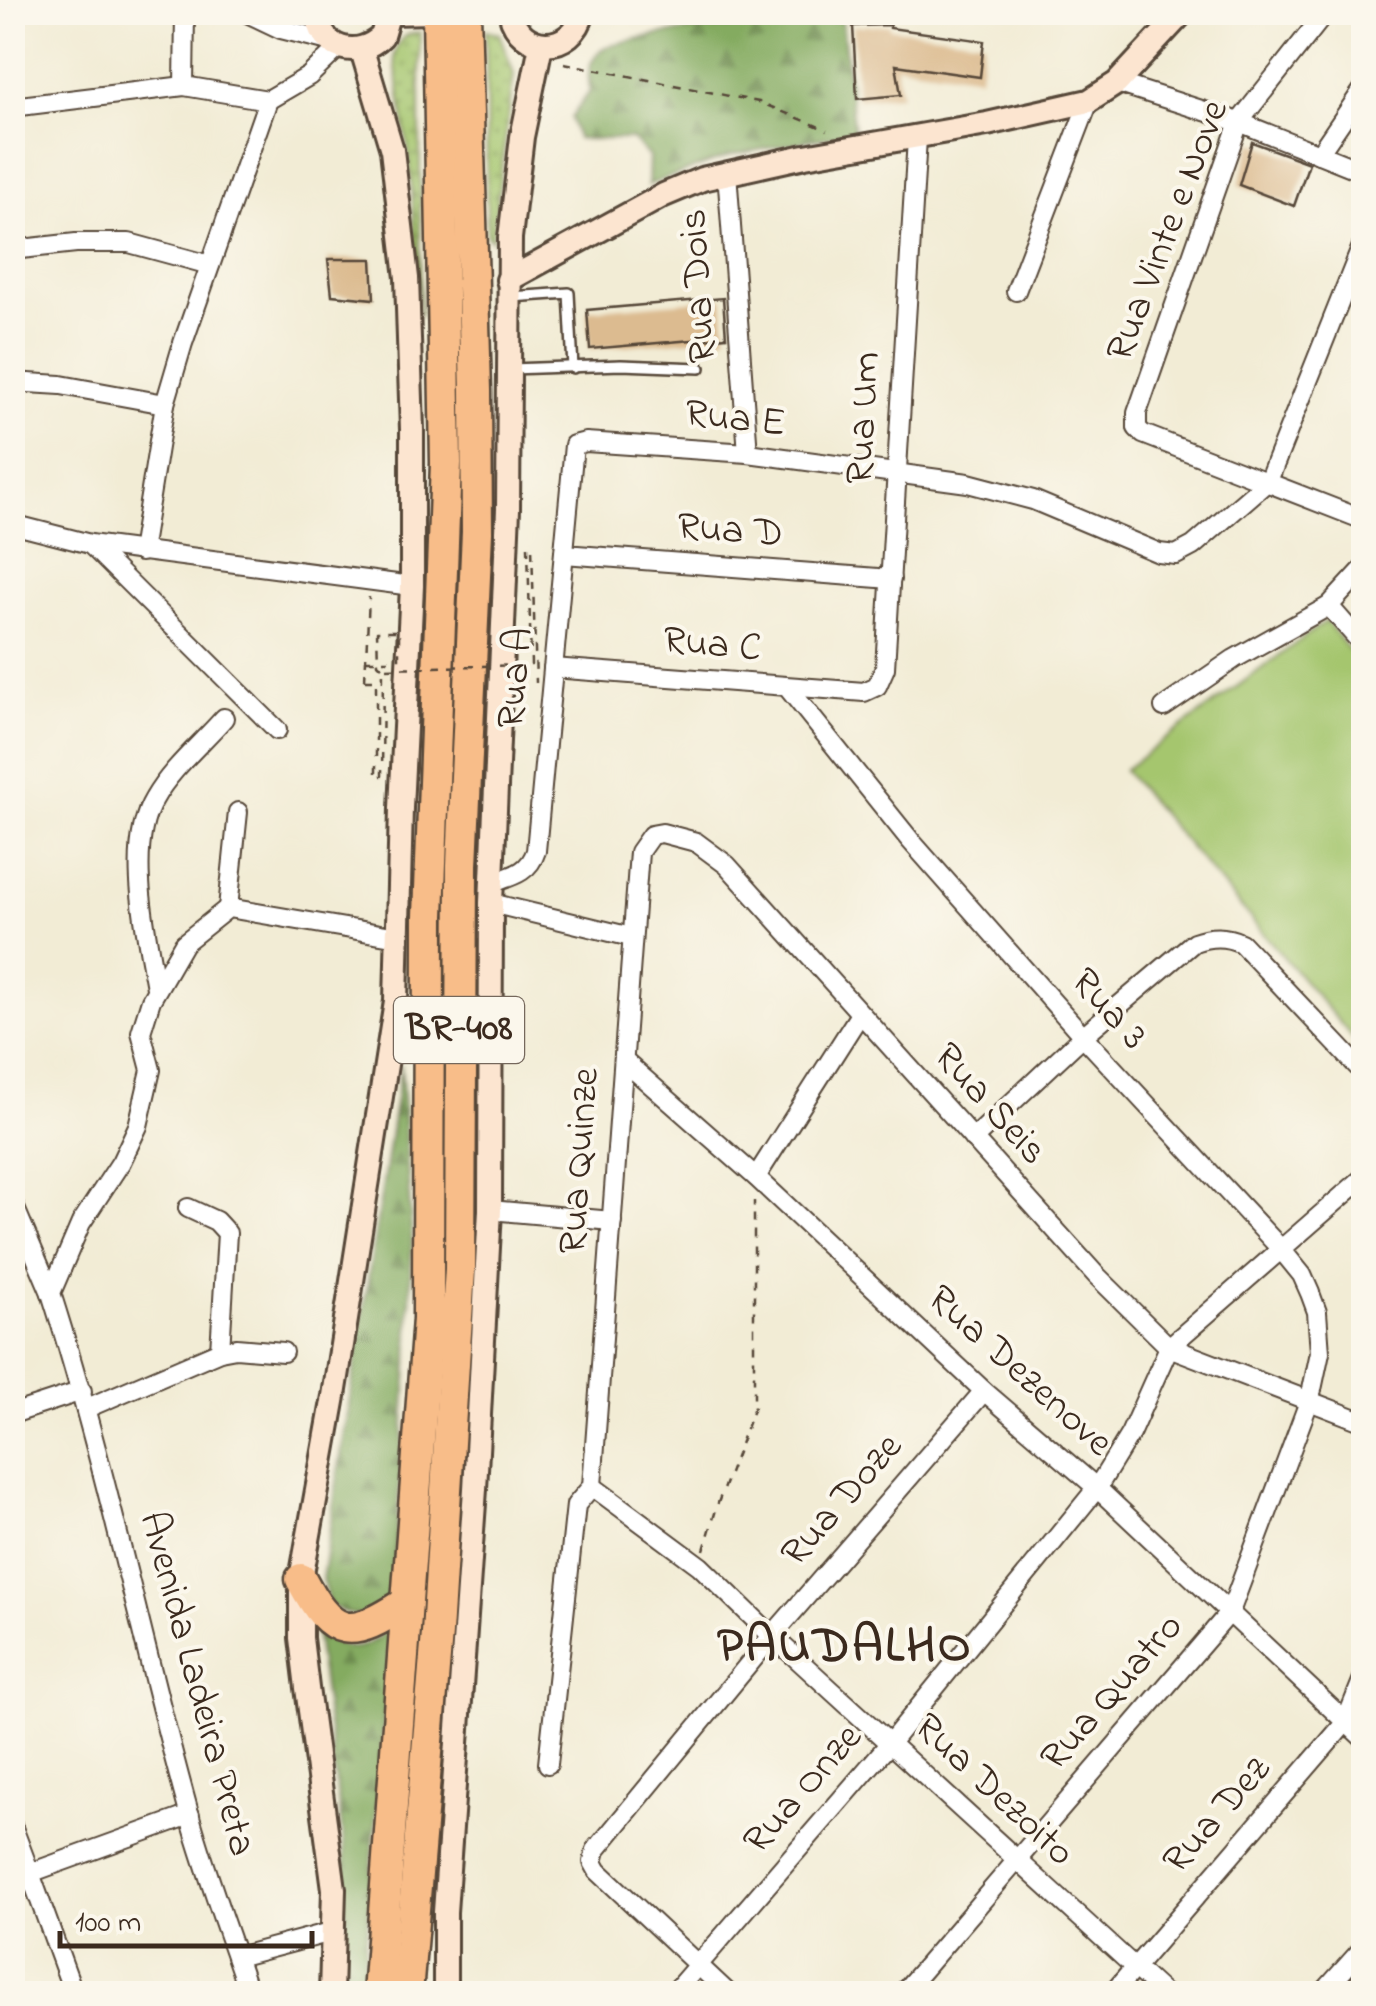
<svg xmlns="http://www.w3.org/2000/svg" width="1376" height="2006" font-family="'Indie Flower',sans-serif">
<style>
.grass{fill:url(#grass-dots);stroke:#707846;stroke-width:2.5}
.forest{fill:url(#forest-firs);stroke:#606a40;stroke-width:2.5}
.pitch{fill:#a5c66e;stroke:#707846;stroke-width:2.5}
.building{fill:#dcbb90}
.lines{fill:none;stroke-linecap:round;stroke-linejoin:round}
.lane-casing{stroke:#564739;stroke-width:14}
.street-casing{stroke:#564739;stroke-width:22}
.secondary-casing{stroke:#564739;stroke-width:28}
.highway-casing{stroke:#564739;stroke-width:35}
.path{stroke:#564739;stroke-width:2.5;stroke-dasharray:8 8;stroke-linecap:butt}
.lane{stroke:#fff;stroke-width:9}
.street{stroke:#fff;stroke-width:18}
.secondary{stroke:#fce5d0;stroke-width:22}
.highway{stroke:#f8bd89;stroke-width:30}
.path-bridge{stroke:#564739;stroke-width:2.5;stroke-dasharray:8 8;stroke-linecap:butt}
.labels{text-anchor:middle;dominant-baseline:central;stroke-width:8;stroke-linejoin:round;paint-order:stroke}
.shield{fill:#fbf7ec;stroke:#75685c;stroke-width:2.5}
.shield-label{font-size:38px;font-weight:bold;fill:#3b2a1e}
.street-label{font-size:40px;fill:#3b2a1e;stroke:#fbf7ec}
.district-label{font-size:50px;font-weight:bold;letter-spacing:2.5px;fill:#3b2a1e;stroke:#fbf7ec}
</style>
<defs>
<pattern id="grass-dots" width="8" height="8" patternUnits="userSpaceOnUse" patternTransform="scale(2.5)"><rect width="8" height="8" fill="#a5c66e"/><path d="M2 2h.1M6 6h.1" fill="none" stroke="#88a15a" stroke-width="1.8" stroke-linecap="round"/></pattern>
<pattern id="forest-firs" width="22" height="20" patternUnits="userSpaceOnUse" patternTransform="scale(2.5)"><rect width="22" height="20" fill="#84ab61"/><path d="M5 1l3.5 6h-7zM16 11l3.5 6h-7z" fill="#6d8b4f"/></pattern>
</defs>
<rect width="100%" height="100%" fill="#fbf7ec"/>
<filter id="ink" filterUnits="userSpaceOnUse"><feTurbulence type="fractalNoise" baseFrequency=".01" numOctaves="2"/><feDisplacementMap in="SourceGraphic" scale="20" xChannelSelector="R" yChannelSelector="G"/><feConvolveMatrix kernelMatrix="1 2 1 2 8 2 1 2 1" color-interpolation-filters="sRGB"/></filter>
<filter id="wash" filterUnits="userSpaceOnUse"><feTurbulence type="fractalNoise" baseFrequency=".0048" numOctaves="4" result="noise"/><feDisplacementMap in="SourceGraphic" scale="40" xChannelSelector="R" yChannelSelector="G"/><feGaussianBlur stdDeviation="2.25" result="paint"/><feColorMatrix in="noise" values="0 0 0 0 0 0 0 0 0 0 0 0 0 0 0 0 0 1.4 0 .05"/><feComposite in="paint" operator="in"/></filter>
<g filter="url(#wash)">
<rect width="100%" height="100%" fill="#f2ecd5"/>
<g class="grass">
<polygon points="486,30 499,33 514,74 492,240 487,236"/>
<path d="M420,32v285l-10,-154 -16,-108c5,-15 10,-22 26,-23z"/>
</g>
<g class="forest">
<path d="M842,20l12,112 -122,23 -84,30 1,-28 -17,-18h-55l-6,-21 19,-27c-2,-14 -3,-26 7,-37 22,-25 203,-31 245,-34z"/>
<polygon points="401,1065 412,1241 408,1365 392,1593 365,1617 345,1613 329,1604 322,1579"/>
<path d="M391,1627l-29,366h-18l1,-141 -30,-223c32,25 46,25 76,-2z"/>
</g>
<polygon class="pitch" points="1326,621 1363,668 1363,1050 1124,770"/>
<g id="blocks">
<g class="building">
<polygon points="890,25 890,28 984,41 980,77 896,65 901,95 857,99 853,26"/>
<polygon points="1252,142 1309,163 1294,206 1239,185"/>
<polygon points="328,259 372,259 374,299 332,295"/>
<polygon points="723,298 726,337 590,349 587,310"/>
</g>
</g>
</g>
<g filter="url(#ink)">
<use href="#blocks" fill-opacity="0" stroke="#564739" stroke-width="2.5"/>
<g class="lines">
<defs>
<g id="lane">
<polyline points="511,297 569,293 573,368"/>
<polyline points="511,369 621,365 700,368"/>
</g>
<g id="street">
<polyline points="245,12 281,29 329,41"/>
<polyline points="1326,12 1239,122 1137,413 1137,428 1143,434 1364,520"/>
<polyline points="1117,83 1239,122 1364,172"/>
<polyline points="184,86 185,12"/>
<polyline points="268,100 309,76 339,47"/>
<polyline points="12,107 184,86 268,100"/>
<polyline points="1319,154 1364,88"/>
<polyline points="727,172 748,453"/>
<polyline points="12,250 76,243 129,243 210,265"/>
<polyline points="1016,291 1089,101"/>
<polyline points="12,382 61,385 165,404"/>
<polyline points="12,524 90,544 412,586"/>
<polyline points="90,544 277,730"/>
<polyline points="141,552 165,404 183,343 268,100"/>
<polyline points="564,554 891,579"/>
<polyline points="1329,606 1364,646"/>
<polyline points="553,668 864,692 877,686 885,668 917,138"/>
<polyline points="788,688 910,840 1083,1036 1280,1248 1302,1275 1310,1293 1317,1312 1320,1352 1310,1399 1230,1612 902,1994"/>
<polyline points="1164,707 1234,659 1329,606 1364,568"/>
<path d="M492,883c20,-7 37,-10 44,-32l38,-406 12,-3 162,11 220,30 65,17 126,53 17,2 17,-9 75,-65 96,-240"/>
<polyline points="491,903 631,937"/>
<polyline points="228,908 238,812"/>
<path d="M156,988c-9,-52 -31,-141 -2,-189 17,-30 47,-55 70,-81"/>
<polyline points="624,1061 756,1177 984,1391 1097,1488 1364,1739"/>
<path d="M973,1139l110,-103 111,-94c16,-6 31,-7 47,1l123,130"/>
<polyline points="756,1177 860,1014"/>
<polyline points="12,1201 51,1293"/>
<polyline points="188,1208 216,1221 227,1233 220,1351"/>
<polyline points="490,1210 612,1221"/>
<polyline points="87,1408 220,1351 236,1348 283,1352"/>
<polyline points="12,1414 82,1391"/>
<polyline points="592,1486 639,852 651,835 662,833 696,842 727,865 1096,1275 1169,1347 1364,1422"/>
<polyline points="592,1486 700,1566 772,1636 1164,1994"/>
<polyline points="548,1764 576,1505 592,1486"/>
<polyline points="12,1825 30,1873 190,1815"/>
<polyline points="30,1873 74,1994"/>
<polyline points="12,1894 30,1873"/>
<polyline points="237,1957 335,1931"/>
<path d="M249,1994c-20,-60 -43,-120 -60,-181 -48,-173 -83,-348 -138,-520l30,-70 40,-61 17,-36 13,-56 -10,-38 10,-32 33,-57 44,-35 170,29"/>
<polyline points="673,1994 890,1743 1097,1488 1130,1434 1169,1347 1364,1177"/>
<polyline points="729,1994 598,1871 593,1862 596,1850 772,1636 984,1391"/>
<polyline points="1112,1994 1345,1723 1364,1676"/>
<polyline points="1322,1994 1364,1947"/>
</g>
<g id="secondary">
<path d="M318,12c0,38 40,48 64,24l7,-24"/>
<path d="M510,12c10,43 63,42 73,0"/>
<polyline points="389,13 432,12"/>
<polyline points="508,280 664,195 702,179 805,156 987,124 1089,101 1117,83 1183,12"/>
<polyline points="331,1994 334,1889 307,1688 301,1638 301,1579 334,1396 396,1001 401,808 412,586 412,430 407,278 392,150 362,50"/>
<polyline points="445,1994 445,1912 475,1489 490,1210 491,903 508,509 510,238 522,137 541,45"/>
</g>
<g id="highway">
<path d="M301,1579c32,61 50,60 105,24"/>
<polyline points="378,1994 428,1319 429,916 446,463 438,12"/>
<polyline points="407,1994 437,1633 460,1269 462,865 477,532 476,390 465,12"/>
</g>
</defs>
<use href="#lane" class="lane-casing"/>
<use href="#street" class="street-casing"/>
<use href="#secondary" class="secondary-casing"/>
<use href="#highway" class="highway-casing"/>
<g class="path">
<polyline points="564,63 759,102 827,130"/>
<polyline points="367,660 389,660"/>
<polyline points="365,680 369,597"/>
<polyline points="704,1550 718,1503 754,1407 754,1201"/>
</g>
<use href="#lane" class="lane"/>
<use href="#street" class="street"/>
<use href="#secondary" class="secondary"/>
<use href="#highway" class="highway"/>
<g class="path-bridge">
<polyline points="382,667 378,663 377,631 399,631 399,660"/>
<polyline points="365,680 376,680 376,776 382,776 383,668 531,665 528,546 532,546 536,683"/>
</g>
</g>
</g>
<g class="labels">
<rect class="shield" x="394" y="997" width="130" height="66" rx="8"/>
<g class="shield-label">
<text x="459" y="1030">BR-408</text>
</g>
<g class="street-label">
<text transform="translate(1169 231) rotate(-69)">Rua Vinte e Nove</text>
<text transform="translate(700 286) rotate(-94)">Rua Dois</text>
<text transform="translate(865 418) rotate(-87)">Rua Um</text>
<text transform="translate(735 420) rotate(6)">Rua E</text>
<text transform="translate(730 532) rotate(4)">Rua D</text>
<text transform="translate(712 646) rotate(5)">Rua C</text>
<text transform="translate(517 678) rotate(-85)">Rua A</text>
<text transform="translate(1108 1010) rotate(48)">Rua 3</text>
<text transform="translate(989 1105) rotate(48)">Rua Seis</text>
<text transform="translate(581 1161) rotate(-86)">Rua Quinze</text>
<text transform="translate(1019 1372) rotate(42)">Rua Dezenove</text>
<text transform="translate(843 1501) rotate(-49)">Rua Doze</text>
<text transform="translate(196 1684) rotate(75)">Avenida Ladeira Preta</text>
<text transform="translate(1113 1693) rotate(-49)">Rua Quatro</text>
<text transform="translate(804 1790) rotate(-49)">Rua Onze</text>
<text transform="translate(993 1791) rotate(43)">Rua Dezoito</text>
<text transform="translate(1218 1816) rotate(-49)">Rua Dez</text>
</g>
<g class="district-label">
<text x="845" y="1647">PAUDALHO</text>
</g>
</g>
<rect width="1376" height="2006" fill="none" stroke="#fbf7ec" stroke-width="50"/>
<path d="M60 1931v15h252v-15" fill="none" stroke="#3b2a1e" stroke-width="5"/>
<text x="75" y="1931" font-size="30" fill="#3b2a1e" stroke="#fbf7ec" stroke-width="8" paint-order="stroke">100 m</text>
</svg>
